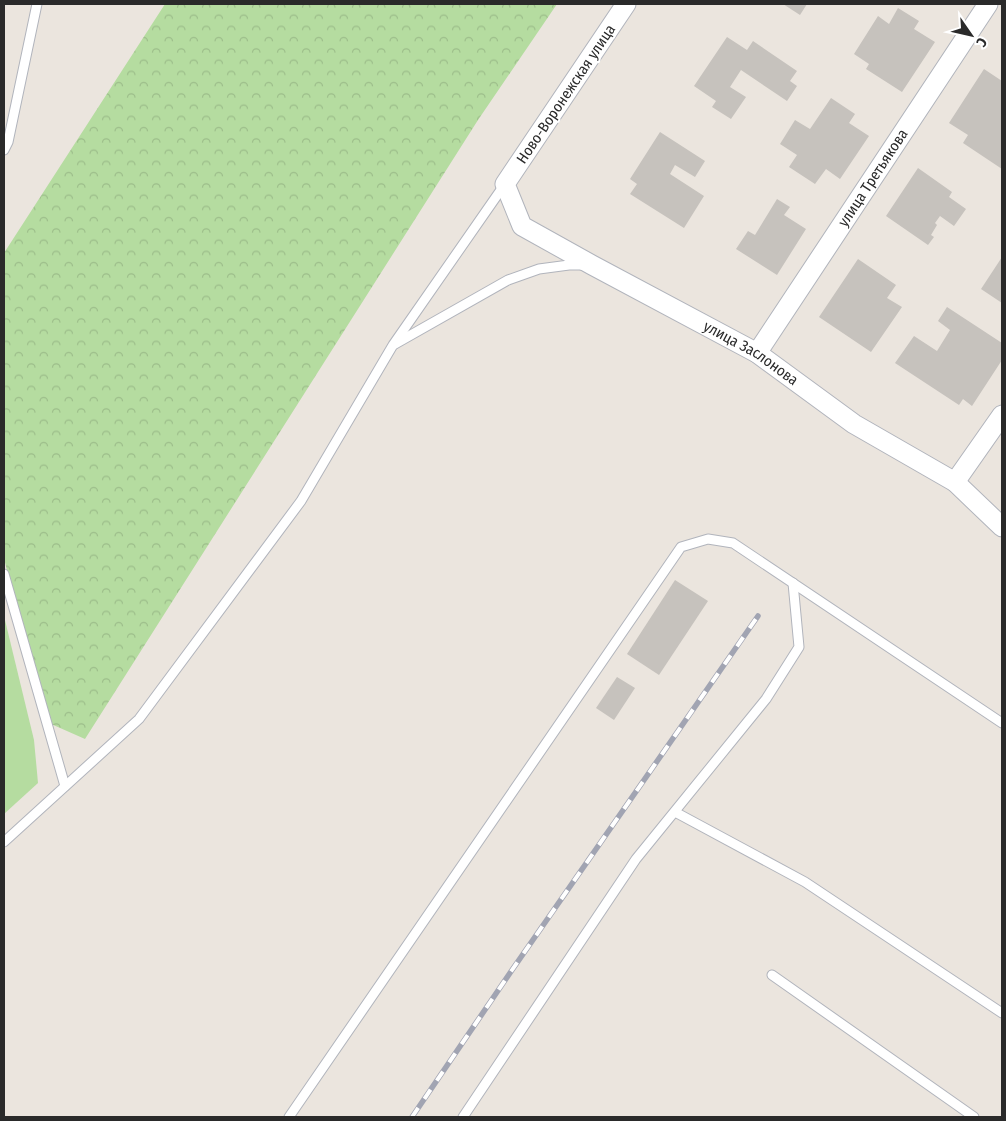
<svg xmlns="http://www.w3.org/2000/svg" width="1006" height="1121" font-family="'Fira Sans Condensed',sans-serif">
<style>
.forest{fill:url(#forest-crowns)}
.garden{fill:#b5dca0}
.building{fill:#c6c2bd}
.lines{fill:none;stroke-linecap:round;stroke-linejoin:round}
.lane-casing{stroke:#b1b4bc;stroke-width:11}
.street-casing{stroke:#b1b4bc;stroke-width:21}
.lane{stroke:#fff;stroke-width:9}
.street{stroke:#fff;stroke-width:19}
.rail-casing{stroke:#a1a4b2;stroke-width:5.5}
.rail{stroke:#fff;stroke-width:4;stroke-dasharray:11;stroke-linecap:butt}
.labels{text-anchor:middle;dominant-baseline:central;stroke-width:4;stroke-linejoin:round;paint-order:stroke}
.street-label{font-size:15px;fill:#2a2a2a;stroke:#fff}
</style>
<defs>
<pattern id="forest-crowns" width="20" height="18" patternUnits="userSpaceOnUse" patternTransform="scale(1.25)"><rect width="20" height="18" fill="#b5dca0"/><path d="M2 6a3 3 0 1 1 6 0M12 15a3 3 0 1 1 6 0" fill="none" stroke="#9cbd8a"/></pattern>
</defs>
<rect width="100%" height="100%" fill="#ebe5de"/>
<polygon class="forest" points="165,4 557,4 478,120 85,739 42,720 4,558 4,253"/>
<polygon class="garden" points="4,616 34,740 38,783 4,814"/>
<g class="building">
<polygon points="783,4 807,4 800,15"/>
<polygon points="898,8 919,21 914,29 935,42 902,92 866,69 869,64 854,54 878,16 889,24"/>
<polygon points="727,37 747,50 753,41 797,71 790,81 797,86 787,101 741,70 730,87 746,97 731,119 712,107 716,101 694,86"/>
<polygon points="984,69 1002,81 1002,169 963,143 968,135 949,123"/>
<polygon points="831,98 855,114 849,123 869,136 840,179 826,169 815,184 789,167 797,155 780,144 795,120 810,129"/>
<polygon points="660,132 705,161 695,177 675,165 670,174 704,196 684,228 630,194 637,184 630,179"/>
<polygon points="918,168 952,192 949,197 966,209 954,226 940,216 935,223 937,225 931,235 934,237 928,245 886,216"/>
<polygon points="777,199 790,207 784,215 806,229 777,275 736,249 748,231 755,235"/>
<polygon points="1002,257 1002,303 981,289"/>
<polygon points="858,259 896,285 887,298 902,307 871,352 819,317"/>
<polygon points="947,307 1002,343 1002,360 972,406 963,399 959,405 895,363 914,336 937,351 950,330 938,321"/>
<polygon points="675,580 708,601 659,675 627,654"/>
<polygon points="617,677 635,688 614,720 596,708"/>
</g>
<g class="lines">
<defs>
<g id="lane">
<polyline points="4,150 8,142 37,4"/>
<polyline points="395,344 508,280 539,269 569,265 583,265"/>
<polyline points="4,574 65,786"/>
<polyline points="675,812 805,882 1002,1013"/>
<polyline points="4,842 139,719 301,501 393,345 505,184"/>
<polyline points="772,975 974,1117"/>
<polyline points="289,1117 681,547 708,539 733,543 1002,723"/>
<polyline points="463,1117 636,859 766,699 799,647 793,583"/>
</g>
<g id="street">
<path id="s1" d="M626,4l-121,180 17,42 70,39 165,88 97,71 101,58 47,45"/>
<path id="s2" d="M757,353l231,-349"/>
<polyline points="955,482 1002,415"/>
</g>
</defs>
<use href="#lane" class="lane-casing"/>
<use href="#street" class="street-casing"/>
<use href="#lane" class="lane"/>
<use href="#street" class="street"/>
<defs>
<polyline id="rail" points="412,1117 512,970 758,616"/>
</defs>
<use href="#rail" class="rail-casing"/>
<use href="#rail" class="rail"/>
</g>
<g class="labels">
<g class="street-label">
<text transform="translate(566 94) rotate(-56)">Ново-Воронежская улица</text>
<text stroke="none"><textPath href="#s2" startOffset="210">улица Третьякова</textPath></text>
<text stroke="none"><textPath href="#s1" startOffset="524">улица Заслонова</textPath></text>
</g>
</g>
<rect width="1006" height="1121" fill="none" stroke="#2a2a2a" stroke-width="10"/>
<g transform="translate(971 35) rotate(124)" stroke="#ffffff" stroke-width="4" paint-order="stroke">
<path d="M0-4L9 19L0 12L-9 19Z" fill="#2a2a2a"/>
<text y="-8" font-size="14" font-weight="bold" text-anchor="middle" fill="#2a2a2a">С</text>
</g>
</svg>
